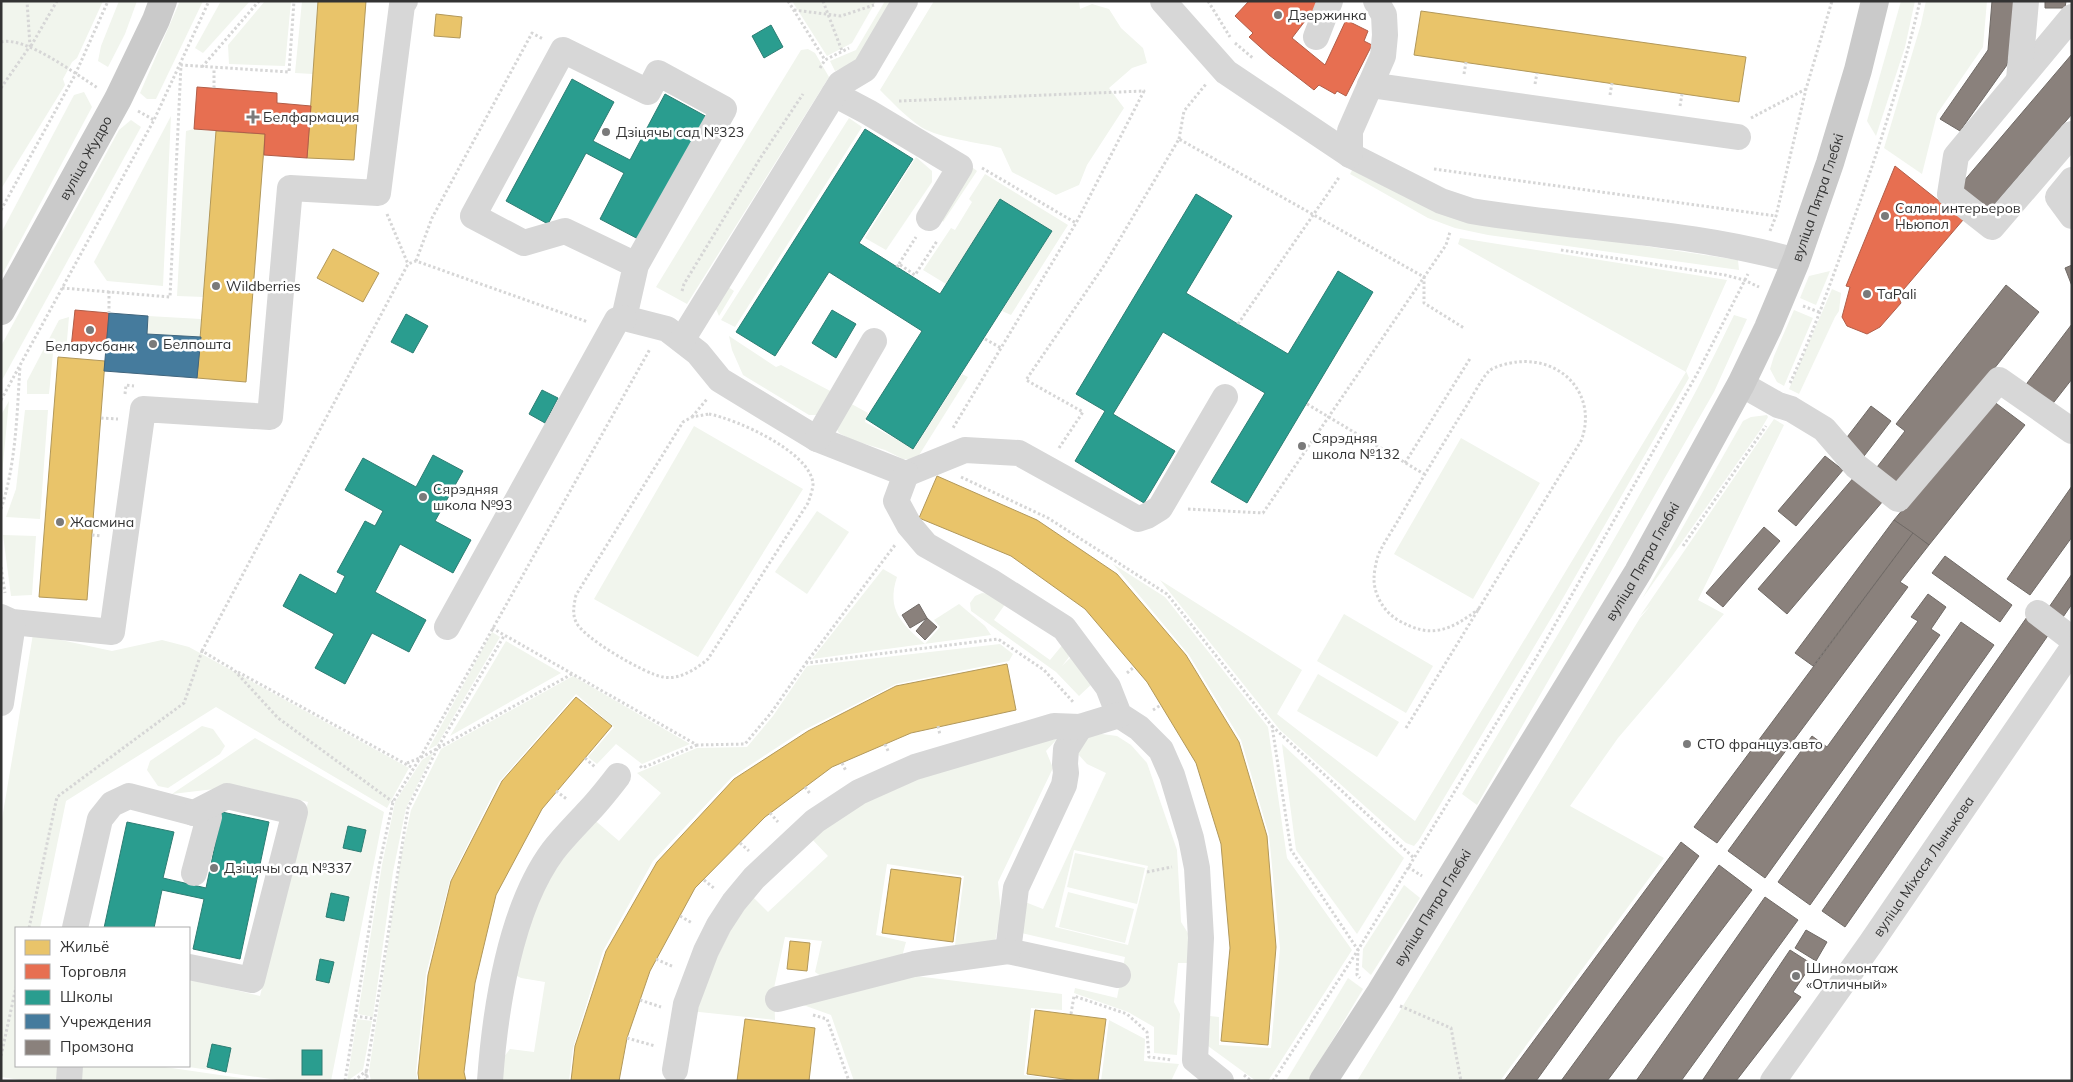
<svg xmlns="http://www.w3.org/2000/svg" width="2073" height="1082" font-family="Mulish,sans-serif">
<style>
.green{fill:#f1f5ed;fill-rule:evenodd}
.homes{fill:#e9c46a;stroke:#b2985a}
.shops{fill:#e76f51;stroke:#b15d48}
.schools{fill:#2a9d8f;stroke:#2d7d73}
.public{fill:#457b9d;stroke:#40657d}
.industry{fill:#8a817c;stroke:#706a66}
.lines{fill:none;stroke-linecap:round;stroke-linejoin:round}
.path{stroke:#d6d6d6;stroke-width:3;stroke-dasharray:2.5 2.5;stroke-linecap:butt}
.minor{stroke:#d7d7d7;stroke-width:26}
.major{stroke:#cacaca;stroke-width:28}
.poi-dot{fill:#7a7a7a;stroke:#fff;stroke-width:2}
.labels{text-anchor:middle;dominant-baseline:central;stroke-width:5;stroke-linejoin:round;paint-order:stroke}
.poi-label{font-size:14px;fill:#333;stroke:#fff;text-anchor:start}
.street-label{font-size:14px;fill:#333;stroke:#fff}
</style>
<rect width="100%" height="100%" fill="#fff"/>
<g class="green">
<polygon points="1,1 103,1 77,58 72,62 63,79 65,85 1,189"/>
<polygon points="119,1 137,1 125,34 108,67 98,61 101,46"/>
<polygon points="180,1 203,1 156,99 147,99 140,93"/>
<polygon points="221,1 250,1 203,53 195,48"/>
<polygon points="265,1 291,1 285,66 229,64 228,45"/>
<polygon points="302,1 318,1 313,74 295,73"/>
<polygon points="792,1 876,1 852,43 827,56"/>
<polygon points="885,1 895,1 859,61 835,71 830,61 856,50"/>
<path d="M934,1h145l1,8 12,-5 17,5 12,19 22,20 4,15 -15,5 -23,20 15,20 -37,57 -8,20 -23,10 -44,-23 -11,-24c-23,-6 -60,-9 -80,-21 -15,-10 -28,-24 -41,-37z"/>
<polygon points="1901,1 1915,1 1905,47 1876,136 1867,121"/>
<polygon points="1926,1 1987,1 1983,47 1937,114 1922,174 1884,148 1921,24"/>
<polygon points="808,49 815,53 829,77 687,304 656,287 801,50"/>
<polygon points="84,92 92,107 1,277 1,233 74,95"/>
<polygon points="171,116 163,286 107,281 94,262"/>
<polygon points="849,118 862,127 735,327 721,320"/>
<polygon points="131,120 141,127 1,382 1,346 119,130"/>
<polygon points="194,129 216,131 204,297 177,296 186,131"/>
<polygon points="916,157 932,171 932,182 886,250 865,238"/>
<polygon points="969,165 977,171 943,222 939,213"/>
<polygon points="1355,165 1532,229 1738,260 1739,270 1488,235 1455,228 1428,218 1350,174"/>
<polygon points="985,174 1068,225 1011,315 1002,311 1052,231 1000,199 946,284 923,270 951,228 955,230 972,202 969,199"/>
<polygon points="1460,238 1727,280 1686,371 1689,378 1559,605 1419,840 1414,846 1406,843 1280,730 1160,580 1302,670 1277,714 1415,821 1686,372 1458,244"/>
<polygon points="1830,271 1816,305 1800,298 1809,276"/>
<polygon points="721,282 734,291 719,316 716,309"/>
<polygon points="1832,289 1841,293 1839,311 1835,317 1799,394 1789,389"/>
<polygon points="1794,310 1813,318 1784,386 1777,382 1770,369 1774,356"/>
<path d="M1734,315l13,4 -33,73 -237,413 -15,-11c94,-158 193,-314 272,-479z"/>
<polygon points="148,316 201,319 201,337 147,334"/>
<polygon points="69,317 66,352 53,353 49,394 27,394 27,381 59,320"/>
<polygon points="729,336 776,367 781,365 836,394 817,415 809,415 743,375 732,350"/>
<polygon points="962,374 968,377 916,460 903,459 885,450 852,440 839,433 835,426 846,401 868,413 865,422 914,449"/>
<polygon points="9,401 1,485 1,415"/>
<polygon points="25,410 48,410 40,519 6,517 16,489"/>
<polygon points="1767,415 1768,417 1761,429 1642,599 1743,421 1751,417"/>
<polygon points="1774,419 1784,425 1698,600 1724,614 1618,738 1570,806 1664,858 1500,1081 1357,1081 1640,618 1651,605 1640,616"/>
<polygon points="694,426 803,489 698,657 594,599"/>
<polygon points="1461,438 1540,483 1473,599 1394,554"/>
<polygon points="817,511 849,532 807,594 775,572"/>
<polygon points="3,535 36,536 32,595 11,596"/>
<polygon points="1113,564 1165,597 1268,727 1287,858 1352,950 1268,1081 1256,1081 1208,1046 1210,1016 1219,1017 1219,1045 1271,1048 1280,948 1269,835 1241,740 1189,655"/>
<path d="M883,569l14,8c-11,33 5,47 28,67l15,-17 -6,-7 25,-16 26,22 6,9 -179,24z"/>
<polygon points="982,593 991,594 1006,603 994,620 1050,660 1064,643 1069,657 1062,666 1071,657 1094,682 1079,696 1056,672 971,611 970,603 975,596"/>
<polygon points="1344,614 1433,666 1406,713 1317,661"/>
<polygon points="492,632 500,637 437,745 428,750"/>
<polygon points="33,634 112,651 162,640 189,647 409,768 387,808 216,707 66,801 40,928 16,928 16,1066 64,1066 63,1081 27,1081 1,1077 1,825"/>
<polygon points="506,641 561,673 450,736"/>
<polygon points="1000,644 1013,654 1009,661 896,684 802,731 732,777 653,861 603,951 573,1048 569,1081 498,1081 500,1062 510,1049 534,1052 545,982 521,978 511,973 528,911 591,817 619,841 661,793 637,773 697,748 747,747 773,716 807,666"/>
<polygon points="1318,674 1399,722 1377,757 1297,711"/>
<polygon points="573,676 690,744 642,764 616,744 597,764 588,757 614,727 576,694 499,782 450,880 426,974 416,1072 418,1081 371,1081 369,1071 401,857 411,810 441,749"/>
<polygon points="202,726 213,729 225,746 220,754 168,788 158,786 147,770 150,761"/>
<path d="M1102,734l15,2 14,9 16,18 30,87 4,72 10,16 -1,25h-12l-4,39 6,12 -3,41 -23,-2v-26l-26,-15 -54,-19 1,-5 42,10 8,-41 -108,-25 3,-32 23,9 63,-136 -19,-9 -9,-10 3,-9 8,-10zM1074,850l74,16 -20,79 -73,-18z"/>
<polygon points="255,738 384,812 331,1081 284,1081 182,1066 189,1066 189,979 260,996 308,802 240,786 172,794"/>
<polygon points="1058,738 1046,751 1053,768 998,882 1002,924 998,927 994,947 955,945 964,876 887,864 876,935 906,942 900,964 824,978 815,972 822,941 785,937 774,988 775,1020 690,1011 749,893 768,912 828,856 809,836 891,780"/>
<polygon points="1282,744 1404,858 1357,934 1296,850"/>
<polygon points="433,753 406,808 393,872 373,1017 358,1014 382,865 395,802 422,760"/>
<polygon points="1075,853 1145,868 1137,904 1067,887"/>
<polygon points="1404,885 1420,898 1371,975 1362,967 1363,949"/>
<polygon points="1068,892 1134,909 1125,943 1059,927"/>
<polygon points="907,975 1062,994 1062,1010 1031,1008 1024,1075 1065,1081 854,1081 831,1015 795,1002"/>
<polygon points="1348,978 1363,989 1308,1081 1286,1081"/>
<polygon points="357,1019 372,1021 363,1070 347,1081"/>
<polygon points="1109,1020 1145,1039 1144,1061 1179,1064 1171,1081 1101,1081"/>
<polygon points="75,1066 158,1066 262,1081 76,1081"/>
</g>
<g class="homes">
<polygon points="318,1 366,1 354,160 307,158"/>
<polygon points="1421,11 1746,57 1739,102 1414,55"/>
<polygon points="436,14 462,17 460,38 434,36"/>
<polygon points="216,131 265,134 246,382 197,378"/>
<polygon points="333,249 379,273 363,302 317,278"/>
<polygon points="58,357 105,361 87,600 39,597"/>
<polygon points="937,476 1037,520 1117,574 1186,655 1239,742 1267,836 1276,947 1268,1045 1221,1041 1230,948 1221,844 1196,763 1147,682 1085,609 1011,556 919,518"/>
<polygon points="1007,664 1016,710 911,733 832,767 765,817 695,888 650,971 627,1038 619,1081 571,1081 575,1046 606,951 657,862 734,779 808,731 896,686"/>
<polygon points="576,697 612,726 542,809 496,895 475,983 464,1072 466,1081 419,1081 418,1073 428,975 451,881 502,781"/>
<polygon points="891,869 961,878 953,942 882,933"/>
<polygon points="790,941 810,943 807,971 787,969"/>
<polygon points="1035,1010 1106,1019 1098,1081 1078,1081 1027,1074"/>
<polygon points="745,1019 815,1028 809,1081 737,1081"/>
</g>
<g class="shops">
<polygon points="1249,1 1314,1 1318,4 1292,38 1325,65 1346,20 1368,31 1364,41 1372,45 1346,96 1337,91 1335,94 1319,85 1314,90 1269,55 1249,37 1253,33 1235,16"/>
<polygon points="197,87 277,93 277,103 311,106 307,158 264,155 265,134 194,129"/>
<polygon points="1895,166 1963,220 1898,296 1901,303 1880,327 1867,334 1847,326 1842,317 1850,287 1846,286"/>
<polygon points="75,310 109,313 106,350 71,348"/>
</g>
<g class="schools">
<polygon points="771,25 783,47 764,58 752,36"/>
<polygon points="572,79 614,102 593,141 630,160 665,94 709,118 642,241 600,219 624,173 586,153 548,224 506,201"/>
<polygon points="865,129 913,159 859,243 940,294 1000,199 1052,231 913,449 866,419 922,331 829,272 775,356 736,332"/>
<polygon points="1196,194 1232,216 1186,293 1288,354 1338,271 1373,292 1247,503 1211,482 1265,393 1163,332 1113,414 1175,451 1144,503 1075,461 1105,411 1076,394"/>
<polygon points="832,310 856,324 836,358 812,343"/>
<polygon points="406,314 428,326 413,353 391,342"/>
<polygon points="542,390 558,398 545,423 529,414"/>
<polygon points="433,455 463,471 435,521 471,540 453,573 400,544 375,592 426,620 409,652 372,633 345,684 315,668 334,634 283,606 300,574 336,594 345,576 337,572 365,521 375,526 383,511 345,490 363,458 416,487"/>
<polygon points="222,812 269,822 240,959 193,949 204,899 162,890 154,928 104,928 127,822 174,832 163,878 206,888"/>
<polygon points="348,826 366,830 361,852 343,848"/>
<polygon points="331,893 349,897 344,921 326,917"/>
<polygon points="320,959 334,962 329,983 316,980"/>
<polygon points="212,1044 231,1048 226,1072 207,1067"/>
<rect x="302" y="1050" width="20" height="25"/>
</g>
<polygon class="public" points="109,313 148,316 147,334 201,337 197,378 104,371"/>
<g class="industry">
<polygon points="1992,1 2014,1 2010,50 2007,65 1960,131 1940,119 1988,50"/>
<polygon points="2045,1 2066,1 2065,8 2045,8"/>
<polygon points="2072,54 2072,114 1987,213 1957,189"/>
<polygon points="2072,265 2072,286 2065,268"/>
<polygon points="2006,285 2039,312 1898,490 1874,471 1905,431 1896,424"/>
<polygon points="2072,324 2072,379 2047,411 2021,391"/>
<polygon points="1993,401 2025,425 1929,545 1894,520"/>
<polygon points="1871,406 1891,421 1861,460 1841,445"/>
<polygon points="1825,456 1843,470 1796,526 1778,511"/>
<polygon points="1855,476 1883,501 1787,614 1758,589"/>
<polygon points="2072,486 2072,537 2030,595 2007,579"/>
<polygon points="1894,520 1913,533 1813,666 1795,653"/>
<polygon points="1764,527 1780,541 1723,607 1706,593"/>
<polygon points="1913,533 1929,545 1900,582 1908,587 1717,843 1694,827"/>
<polygon points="1945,556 2012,605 2000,622 1932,573"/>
<polygon points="2072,574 2072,604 2061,620 2047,610"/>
<polygon points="1928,594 1946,607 1931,629 1940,635 1765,878 1728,851 1812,736 1827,747 1918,621 1911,617"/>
<polygon points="919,604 927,618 910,628 902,615"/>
<polygon points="2027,617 2049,634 1845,927 1822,911"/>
<polygon points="927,618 937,627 925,640 916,631"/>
<polygon points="1961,622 1994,645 1810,905 1778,882"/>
<polygon points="1681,842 1699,856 1536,1081 1504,1081"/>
<polygon points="1719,865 1752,890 1607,1081 1561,1081"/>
<polygon points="1765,897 1798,920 1681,1081 1636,1081"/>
<polygon points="1806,930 1827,942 1816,961 1795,948"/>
<polygon points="1790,950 1812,964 1793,992 1801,997 1736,1081 1702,1081"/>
</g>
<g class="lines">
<g class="path">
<polyline points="788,1 825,60"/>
<polyline points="823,1 842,51"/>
<polyline points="1208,1 1230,37"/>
<polyline points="794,10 841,16 874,5"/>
<path d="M1,42c25,-6 74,32 97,46"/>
<polyline points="1235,43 1254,59"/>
<polyline points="31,46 57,1"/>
<polyline points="202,67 259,1"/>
<polyline points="820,68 825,60 849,48"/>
<polyline points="1464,74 1466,62"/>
<polyline points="1535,84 1537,73"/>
<polyline points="1,88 30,46 27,1"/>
<polyline points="214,88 214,68"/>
<polyline points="1610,95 1612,83"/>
<polyline points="899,101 1144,91 1076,223 953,428"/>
<polyline points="1680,106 1682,94"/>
<polyline points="138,111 154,120"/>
<polyline points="1751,118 1806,89"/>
<polyline points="1179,139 1184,111 1206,84"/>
<polyline points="982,168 1076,223"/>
<polyline points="1434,169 1776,216"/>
<polyline points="1,210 75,75 108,1"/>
<polyline points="387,214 408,264"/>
<polyline points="1770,231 1776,216 1806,89 1832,1"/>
<polyline points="1561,250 1725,275 1744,280 1759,287"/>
<polyline points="416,261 432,218 532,33 543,39"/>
<polyline points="899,264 916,237"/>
<polyline points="897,267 899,264 915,275 937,241"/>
<polyline points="62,288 170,297 181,65 289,72 294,1"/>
<polyline points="109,291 109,313"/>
<polyline points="682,291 684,284 761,157 803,94"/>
<polyline points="1803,306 1819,312"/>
<polyline points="1238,324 1340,176"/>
<polyline points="985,339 1001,348"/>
<path d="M1790,383c22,-46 39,-97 57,-145 28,-78 54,-156 73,-237"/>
<polyline points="125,394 126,385 134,386"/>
<polyline points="1,400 154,120 209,1"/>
<polyline points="1307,404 1424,474"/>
<path d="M709,414c27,5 102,38 104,70 0,5 -3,13 -5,19l-100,156c-12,10 -28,21 -45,18 -18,-3 -80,-39 -87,-55 -4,-9 -2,-17 0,-27l107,-173 9,-5z"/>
<polyline points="692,417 707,399"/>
<polyline points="101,418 118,419"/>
<polyline points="1059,448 1083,412 1026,380 1105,264 1179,139 1424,277 1424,303 1464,328"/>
<polyline points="1405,463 1471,357"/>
<polyline points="961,477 1048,518 1167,594 1272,726 1291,850 1358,950 1357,975 1360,978"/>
<path d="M1,509c15,-45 16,-95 19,-143"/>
<polyline points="1188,509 1263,513 1446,245 1450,232"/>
<polyline points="92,535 101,536"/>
<polyline points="1683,546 1766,426"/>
<polyline points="1,567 5,593"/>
<polyline points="492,628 697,745 745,744 771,713 806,663 998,639 1044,670 1074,703"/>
<polyline points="202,651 408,264 416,261 588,322"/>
<polyline points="806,663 895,545"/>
<polyline points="238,672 413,768"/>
<polyline points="1127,673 1134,667"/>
<polyline points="1153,710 1161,705"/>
<polyline points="938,726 940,735"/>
<polyline points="1272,726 1414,858"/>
<path d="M1406,728l175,-287c17,-44 -17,-84 -64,-79 -8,1 -22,4 -28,9 -8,8 -20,32 -27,42 -21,34 -42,69 -62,104 -7,13 -17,26 -22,39 -2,6 -4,16 -4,23 0,16 10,33 24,41 34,20 53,10 82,-12"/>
<polyline points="885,744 889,753"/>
<polyline points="585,758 596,768"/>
<polyline points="407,763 420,758 572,674"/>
<polyline points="842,763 846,771"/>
<polyline points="640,766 642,768 697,745"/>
<polyline points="805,787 811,795"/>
<polyline points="556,791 568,800"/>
<polyline points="770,813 778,822"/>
<polyline points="740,843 749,851"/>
<polyline points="1408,867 1422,876"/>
<polyline points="1147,872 1172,867"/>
<polyline points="704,880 715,889"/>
<polyline points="680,916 692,923"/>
<polyline points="29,928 57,797 184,703 202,651 234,670 278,718 393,802"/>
<polyline points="656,959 674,967"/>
<polyline points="640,1000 661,1007"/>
<polyline points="1400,1006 1451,1028 1461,1081"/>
<polyline points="1071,1014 1074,996 1127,1014 1147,1032 1149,1057 1172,1060"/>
<polyline points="813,1015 827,1019 849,1081"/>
<polyline points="355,1016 375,1019"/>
<polyline points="627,1038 655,1046"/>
<polyline points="1,1056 16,987"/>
<polyline points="1244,1075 1251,1081"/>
<polyline points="345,1081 379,866 393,802 420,758 650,349"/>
<polyline points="354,1081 366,1071 368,1081"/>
<polyline points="365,1081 408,808 438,747 504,636"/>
<polyline points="1273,1081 1358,950 1536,658 1697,374 1748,274"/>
</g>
<g class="minor">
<path d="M1163,1l63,71 124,83 91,46 30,10c108,18 220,20 325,50"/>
<polyline points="2072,17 1956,156 1950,194 1992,227 2072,134"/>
<polyline points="1316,37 1330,1"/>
<polyline points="2019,80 2026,1"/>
<polyline points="1370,85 1738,137"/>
<polyline points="834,94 868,112 960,167 929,218"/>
<polyline points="1350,155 1350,131 1383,56 1385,35 1384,15 1376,1"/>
<polyline points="2072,180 2058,197 2072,216"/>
<polyline points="636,265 724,109 658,73 648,92 563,50 473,216 524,243 565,231 636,265 624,318 667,329 698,353 720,380 817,439 906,474 965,450 1019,453 1138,519 1147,516 1160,508 1225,397"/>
<polyline points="682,340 840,84 865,69 905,1"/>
<polyline points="1741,384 1778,405 1791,409 1824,429 1856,466 1898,499 1999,380 2072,431"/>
<polyline points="817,439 874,341"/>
<polyline points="906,474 896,501 909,525 926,545 990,581 1064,628 1108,687 1119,715 1139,728 1161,750 1172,775 1191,838 1197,868 1201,938 1195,1060 1221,1081"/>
<polyline points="2038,613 2072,639"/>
<polyline points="1,617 12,622 112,632 143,409 270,417 290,188 378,193 402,5 405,1"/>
<polyline points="447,627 617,320 624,318"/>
<polyline points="1,703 13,623"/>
<polyline points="1080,727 1066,749 1065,764 1066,773 1064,785 1016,888 1008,951 1118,975"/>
<polyline points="75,928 100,819 112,804 129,796 209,817 194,873"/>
<polyline points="189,967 252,980 295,812 227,796 194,813"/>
<polyline points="778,999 914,964 1008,951"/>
<polyline points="675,1070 686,1004 706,951 719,925 734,902 754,878 815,821 859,792 915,767 1054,726 1080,727 1119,715"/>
<polyline points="69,1081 70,1066"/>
<path d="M490,1081c5,-71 20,-172 63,-230 10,-13 22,-25 33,-37 12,-12 22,-25 32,-38"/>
<path id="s1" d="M1773,1081l98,-138 201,-294"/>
</g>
<g class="major">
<path id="s2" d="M1,311l117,-212 38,-79 7,-19"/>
<path id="s3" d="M1323,1081l57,-88 258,-421 103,-188 27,-56 28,-67 34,-98 28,-93 17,-69"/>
</g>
</g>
<g class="poi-dot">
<circle cx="1278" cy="15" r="5"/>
<path d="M250.5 109.5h5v5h5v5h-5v5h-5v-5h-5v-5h5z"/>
<circle cx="606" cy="132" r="5"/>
<circle cx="1885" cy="216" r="5"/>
<circle cx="216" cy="286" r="5"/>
<circle cx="1867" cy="294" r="5"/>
<circle cx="90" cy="330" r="5"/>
<circle cx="153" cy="344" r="5"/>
<circle cx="1302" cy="446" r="5"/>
<circle cx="423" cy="497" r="5"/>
<circle cx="60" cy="522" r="5"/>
<circle cx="1687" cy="744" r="5"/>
<circle cx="214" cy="868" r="5"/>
<circle cx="1796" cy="976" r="5"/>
</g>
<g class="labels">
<g class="poi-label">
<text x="1288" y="15">Дзержинка</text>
<text x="263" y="117">Белфармация</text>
<text x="616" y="132">Дзіцячы сад №323</text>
<text x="1895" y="208">Салон интерьеров<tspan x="1895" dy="16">Ньюпол</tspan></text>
<text x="226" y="286">Wildberries</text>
<text x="1877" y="294">TaPali</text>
<text x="163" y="344">Белпошта</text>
<text x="90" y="346" text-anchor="middle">Беларусбанк</text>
<text x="1312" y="438">Сярэдняя<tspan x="1312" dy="16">школа №132</tspan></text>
<text x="433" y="489">Сярэдняя<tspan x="433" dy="16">школа №93</tspan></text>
<text x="70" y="522">Жасмина</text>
<text x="1697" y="744">СТО француз.авто</text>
<text x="224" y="868">Дзіцячы сад №337</text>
<text x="1806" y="968">Шиномонтаж<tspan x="1806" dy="16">«Отличный»</tspan></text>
</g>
<g class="street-label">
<text stroke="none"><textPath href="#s2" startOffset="175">вуліца Жудро</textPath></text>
<text stroke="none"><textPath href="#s3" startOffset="1015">вуліца Пятра Глебкі</textPath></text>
<text stroke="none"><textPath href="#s3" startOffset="610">вуліца Пятра Глебкі</textPath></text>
<text stroke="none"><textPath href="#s1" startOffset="262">вуліца Міхася Лынькова</textPath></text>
<text stroke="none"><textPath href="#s3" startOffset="205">вуліца Пятра Глебкі</textPath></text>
</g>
</g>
<rect width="2073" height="1082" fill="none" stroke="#333333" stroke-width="5"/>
<rect x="15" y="927" width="175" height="140" fill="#ffffff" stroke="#adadad"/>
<rect x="25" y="940" width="25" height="15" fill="#e9c46a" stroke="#adadad"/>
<text x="60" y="952" font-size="15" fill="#333333">Жильё</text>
<rect x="25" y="964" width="25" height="15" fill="#e76f51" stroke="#adadad"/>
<text x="60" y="977" font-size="15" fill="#333333">Торговля</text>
<rect x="25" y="990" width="25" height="15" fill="#2a9d8f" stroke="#adadad"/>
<text x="60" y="1002" font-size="15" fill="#333333">Школы</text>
<rect x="25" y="1014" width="25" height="15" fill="#457b9d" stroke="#adadad"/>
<text x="60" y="1027" font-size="15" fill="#333333">Учреждения</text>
<rect x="25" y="1040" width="25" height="15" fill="#8a817c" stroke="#adadad"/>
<text x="60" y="1052" font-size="15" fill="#333333">Промзона</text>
</svg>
